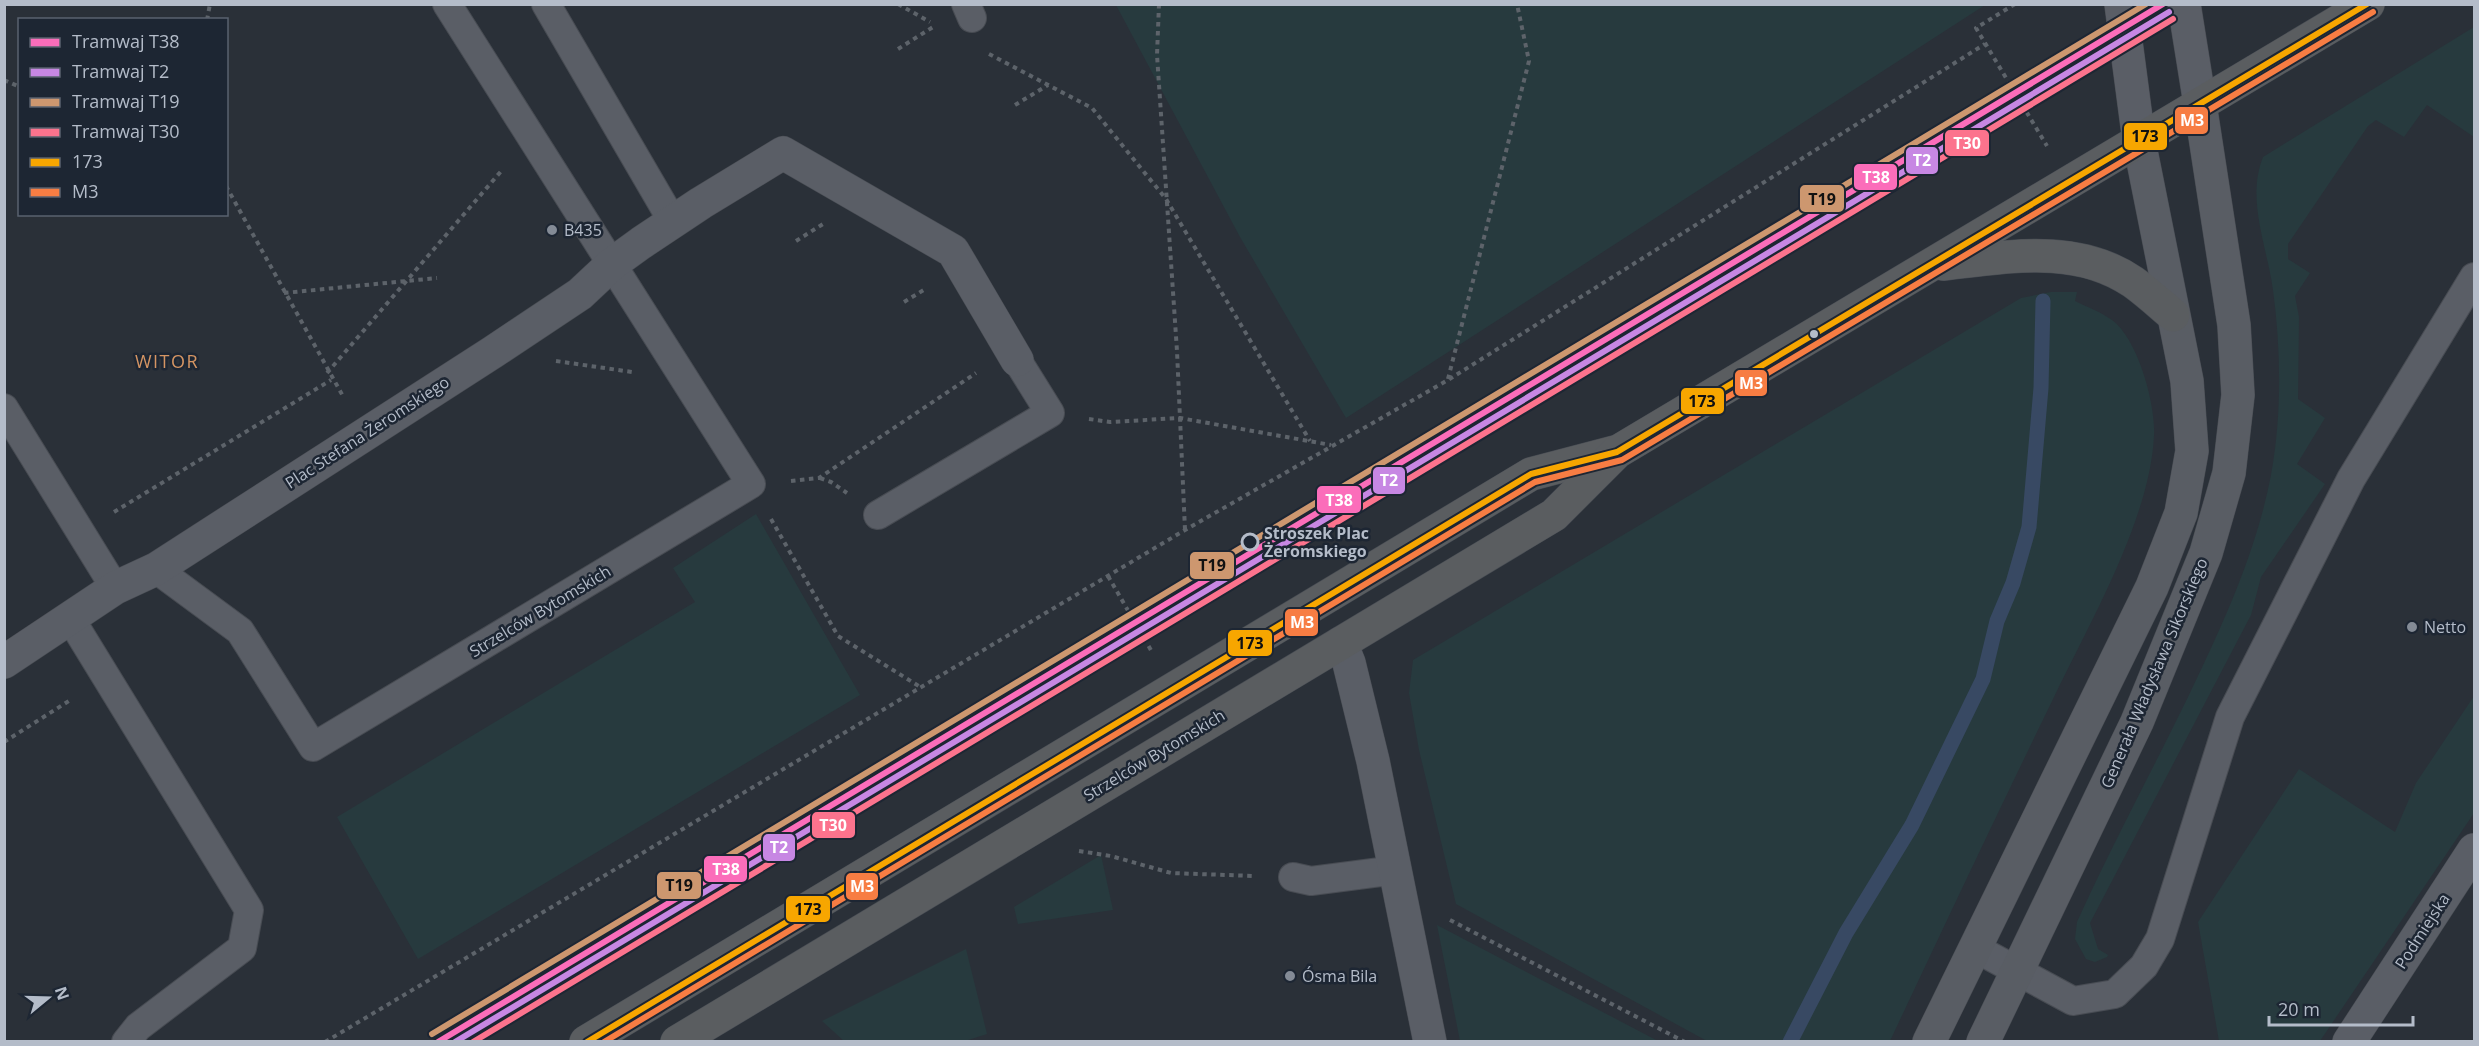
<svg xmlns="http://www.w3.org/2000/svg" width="2479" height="1046" font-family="'Open Sans',sans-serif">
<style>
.green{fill:#273a3e}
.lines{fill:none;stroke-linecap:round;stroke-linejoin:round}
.stream{stroke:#384963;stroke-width:15}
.lane-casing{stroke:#484c53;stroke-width:30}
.street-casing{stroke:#484c53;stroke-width:34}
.secondary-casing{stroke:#484c53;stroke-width:34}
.highway-casing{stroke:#474c53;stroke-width:34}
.path{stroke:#5d636a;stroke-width:4;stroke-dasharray:4.5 4.5;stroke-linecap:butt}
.lane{stroke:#5a5e66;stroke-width:28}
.street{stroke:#5a5e66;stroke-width:33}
.secondary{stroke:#595d64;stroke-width:33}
.highway{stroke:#5a5d60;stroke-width:33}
.bus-1-casing{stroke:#1d2633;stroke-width:10}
.bus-2-casing{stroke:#1d2633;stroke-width:10}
.bus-1{stroke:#f7a600;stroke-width:6}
.bus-2{stroke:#f77d43;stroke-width:6}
.tram-1-casing{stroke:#1d2633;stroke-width:10}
.tram-2-casing{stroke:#1d2633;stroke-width:10}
.tram-3-casing{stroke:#1d2633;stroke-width:10}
.tram-4-casing{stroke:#1d2633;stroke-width:10}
.tram-1{stroke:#fb6dba;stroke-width:6}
.tram-2{stroke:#c787e3;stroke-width:6}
.tram-3{stroke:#cd976f;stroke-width:6}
.tram-4{stroke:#fc738d;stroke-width:6}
.poi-dot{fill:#848b96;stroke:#1d2633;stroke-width:2}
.bus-dot{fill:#b4bcc9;stroke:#1d2633;stroke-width:2}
.stop-dot{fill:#1d2633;stroke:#b4bcc9;stroke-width:3}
.labels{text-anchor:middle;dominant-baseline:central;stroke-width:5;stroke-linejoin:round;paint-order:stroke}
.poi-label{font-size:16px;fill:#b4bcc9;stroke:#1d2633;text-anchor:start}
.street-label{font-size:16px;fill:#b4bcc9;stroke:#1d2633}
.stop-label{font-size:16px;font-weight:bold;fill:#b4bcc9;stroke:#1d2633;text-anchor:start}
.neighbourhood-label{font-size:18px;letter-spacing:1.5px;fill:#d59563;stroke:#1d2633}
.line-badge{stroke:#1d2633;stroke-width:2}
.badge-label{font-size:16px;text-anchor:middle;font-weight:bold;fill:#fff}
.pale-badge-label{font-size:16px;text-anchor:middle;font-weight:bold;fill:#111}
</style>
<rect width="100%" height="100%" fill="#2a3038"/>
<g class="green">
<polygon points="1116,5 1985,5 1346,418 1240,237"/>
<path d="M2474,27v110l-47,-32 -23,32 -28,-17 -8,6 -80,118v15l22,14 -15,23 4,21 -1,82 27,19 -28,46 28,20 -64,93 -10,38 -161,308 8,26 10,6 -1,2 -12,5 -9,-3 -11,-20 2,-17c35,-77 75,-151 112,-227 34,-71 67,-142 82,-220 11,-60 10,-125 2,-185 -6,-44 -27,-90 -10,-133z"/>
<path d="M2051,292h26l-2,9c12,6 26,11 37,19 26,19 44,85 42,116 -4,83 -64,186 -100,261 -56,115 -110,229 -164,344h-183l-251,-137 -37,-154 -10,-57 4,-33 608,-362z"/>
<polygon points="756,514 860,695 418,959 337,817 695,602 673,568"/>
<polygon points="2474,696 2474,813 2320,1041 2219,1041 2198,922 2299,769 2395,832 2416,783"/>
<polygon points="1101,855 1113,910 1018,924 1014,907"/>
<polygon points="1437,925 1658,1041 1460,1041"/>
<polygon points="966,949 987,1034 965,1041 844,1041 822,1021"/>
</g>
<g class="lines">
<polyline class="stream" points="1790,1042 1846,933 1912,825 1983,679 1997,621 2013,583 2029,527 2041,388 2043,301"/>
<defs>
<g id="lane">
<polyline points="546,4 673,222"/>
<polyline points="966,4 972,18"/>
<polyline points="4,408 115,588"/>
<polyline points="878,515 1050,413 1017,360"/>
<polyline points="156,569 240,631 313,747 751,484 447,4"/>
<polyline points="70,618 249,910 242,948 138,1027 126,1042"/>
<polyline points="1293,877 1311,881 1396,870"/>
<polyline points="1975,948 2073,1001 2115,994 2144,966 2160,939 2230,717 2351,479 2474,277"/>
</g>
<g id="street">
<polyline points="2121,4 2139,141"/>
<polyline points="2184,4 2200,104"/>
<polyline points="1341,643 1349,663 1373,761 1430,1042"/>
<polyline points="4,662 115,588 156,569 493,352 580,294 612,264 641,243 701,203 783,153 953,251 1017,360"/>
<polyline points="2349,1042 2474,850"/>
</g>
<g id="secondary">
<polyline points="1929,1042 2152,587 2181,513 2192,451 2187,381 2139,141"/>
<polyline points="1983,1042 2137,722 2206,553 2229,473 2238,395 2234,325 2200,104"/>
</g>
<g id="highway">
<path d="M1943,264c65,-7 133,-21 190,18 14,10 27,22 40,33"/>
<polyline points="586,1042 1531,474 1615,452"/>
<polyline points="677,1042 1554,515 1617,452 2368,4"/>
</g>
</defs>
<use href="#lane" class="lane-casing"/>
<use href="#street" class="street-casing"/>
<use href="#secondary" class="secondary-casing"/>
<use href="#highway" class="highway-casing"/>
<g class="path">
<polyline points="898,4 930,22"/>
<polyline points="1159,4 1157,55 1177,351 1185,530"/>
<polyline points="2015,4 1976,28 2047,146"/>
<polyline points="207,20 210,4"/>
<polyline points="898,49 933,27"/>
<polyline points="989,54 1092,108 1166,199 1310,441"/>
<polyline points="4,80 20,87"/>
<polyline points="1015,105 1048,85"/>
<polyline points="226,186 344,398"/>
<polyline points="796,241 823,224"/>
<polyline points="284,293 437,278"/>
<polyline points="904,302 927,288"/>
<polyline points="556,361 632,372"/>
<polyline points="327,373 503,169"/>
<polyline points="1448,379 1529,61 1517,4"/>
<polyline points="1089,419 1110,422 1180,418 1331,445"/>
<polyline points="820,478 831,482 847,493"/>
<polyline points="791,481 819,478 976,373"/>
<polyline points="114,512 331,380"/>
<polyline points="771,519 838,636 922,688"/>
<polyline points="1108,576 1152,652"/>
<polyline points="1128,642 1142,633"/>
<polyline points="4,742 72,699"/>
<polyline points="1079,851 1111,856 1171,873 1254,876"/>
<polyline points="1450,920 1685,1042"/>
<polyline points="325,1042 1185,530 1448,380 1985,44"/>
</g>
<use href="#lane" class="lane"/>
<use href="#street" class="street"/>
<use href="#secondary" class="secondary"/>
<use href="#highway" class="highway"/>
<defs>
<polyline id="bus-1" points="587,1042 1531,474 1617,452 2367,4"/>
<polyline id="bus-2" points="604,1042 1535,482 1622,460 2373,12"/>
</defs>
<use href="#bus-1" class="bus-1-casing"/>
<use href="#bus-2" class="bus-2-casing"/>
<use href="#bus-1" class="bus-1"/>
<use href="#bus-2" class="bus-2"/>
<defs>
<polyline id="tram-1" points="438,1042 2163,4"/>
<polyline id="tram-2" points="455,1042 2169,12"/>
<polyline id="tram-3" points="432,1034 2146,4"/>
<polyline id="tram-4" points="473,1042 2173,19"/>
</defs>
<use href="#tram-1" class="tram-1-casing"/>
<use href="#tram-2" class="tram-2-casing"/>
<use href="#tram-3" class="tram-3-casing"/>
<use href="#tram-4" class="tram-4-casing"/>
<use href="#tram-1" class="tram-1"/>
<use href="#tram-2" class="tram-2"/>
<use href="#tram-3" class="tram-3"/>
<use href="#tram-4" class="tram-4"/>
</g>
<g class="poi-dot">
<circle cx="552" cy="230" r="6"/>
<circle cx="2412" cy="627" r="6"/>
<circle cx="1290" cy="976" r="6"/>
</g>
<circle class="bus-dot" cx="1814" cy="334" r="5"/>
<circle class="stop-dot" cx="1250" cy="542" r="8"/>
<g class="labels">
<g class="poi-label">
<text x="564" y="230">B435</text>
<text x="2424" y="627">Netto</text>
<text x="1302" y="976">Ósma Bila</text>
</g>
<g class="street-label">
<text transform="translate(367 432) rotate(-33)">Plac Stefana Żeromskiego</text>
<text transform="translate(540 611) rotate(-31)">Strzelców Bytomskich</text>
<text transform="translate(2154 673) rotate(-67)">Generała Władysława Sikorskiego</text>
<text transform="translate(1154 755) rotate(-31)">Strzelców Bytomskich</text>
<text transform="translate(2422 931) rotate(-57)">Podmiejska</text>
</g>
<g class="stop-label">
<text x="1264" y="533">Stroszek Plac<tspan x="1264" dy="18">Żeromskiego</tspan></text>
</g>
<g class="neighbourhood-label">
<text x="167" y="361">WITOR</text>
</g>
</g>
<g class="line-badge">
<rect x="2174" y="106" width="35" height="29" rx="6" fill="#f77d43"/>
<rect x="2123" y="122" width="45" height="29" rx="6" fill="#f7a600"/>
<rect x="1944" y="129" width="46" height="28" rx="6" fill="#fc738d"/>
<rect x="1905" y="146" width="34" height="29" rx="6" fill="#c787e3"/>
<rect x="1853" y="163" width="45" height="28" rx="6" fill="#fb6dba"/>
<rect x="1799" y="184" width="46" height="29" rx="6" fill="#cd976f"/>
<rect x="1734" y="369" width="34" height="28" rx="6" fill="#f77d43"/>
<rect x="1680" y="387" width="45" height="28" rx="6" fill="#f7a600"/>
<rect x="1372" y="466" width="34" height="29" rx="6" fill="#c787e3"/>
<rect x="1316" y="485" width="46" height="29" rx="6" fill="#fb6dba"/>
<rect x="1189" y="551" width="46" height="29" rx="6" fill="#cd976f"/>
<rect x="1284" y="608" width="35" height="29" rx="6" fill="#f77d43"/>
<rect x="1227" y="629" width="46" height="28" rx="6" fill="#f7a600"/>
<rect x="811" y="811" width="45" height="28" rx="6" fill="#fc738d"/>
<rect x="762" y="833" width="34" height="29" rx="6" fill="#c787e3"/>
<rect x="703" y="855" width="45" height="28" rx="6" fill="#fb6dba"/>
<rect x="656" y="871" width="46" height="29" rx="6" fill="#cd976f"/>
<rect x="845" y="872" width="34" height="29" rx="6" fill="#f77d43"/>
<rect x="785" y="895" width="46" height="28" rx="6" fill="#f7a600"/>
</g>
<g class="badge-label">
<text x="2192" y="126">M3</text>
<text x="1967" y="149">T30</text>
<text x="1922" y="166">T2</text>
<text x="1876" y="183">T38</text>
<text x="1751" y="389">M3</text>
<text x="1389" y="486">T2</text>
<text x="1339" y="506">T38</text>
<text x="1302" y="628">M3</text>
<text x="833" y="831">T30</text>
<text x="779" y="853">T2</text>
<text x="726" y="875">T38</text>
<text x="862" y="892">M3</text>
</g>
<g class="pale-badge-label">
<text x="2145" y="142">173</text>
<text x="1822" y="205">T19</text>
<text x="1702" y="407">173</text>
<text x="1212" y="571">T19</text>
<text x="1250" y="649">173</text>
<text x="679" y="891">T19</text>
<text x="808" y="915">173</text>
</g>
<rect width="2479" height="1046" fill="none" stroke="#b4bcc9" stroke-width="12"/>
<rect x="18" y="18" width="210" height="198" fill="#1d2633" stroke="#59626f" stroke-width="1.5"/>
<rect x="30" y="38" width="30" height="9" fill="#fb6dba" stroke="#59626f" stroke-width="1.5"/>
<text x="72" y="48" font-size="18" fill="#b4bcc9">Tramwaj T38</text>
<rect x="30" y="68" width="30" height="9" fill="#c787e3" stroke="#59626f" stroke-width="1.5"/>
<text x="72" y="78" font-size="18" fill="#b4bcc9">Tramwaj T2</text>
<rect x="30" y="98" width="30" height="9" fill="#cd976f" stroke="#59626f" stroke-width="1.5"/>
<text x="72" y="108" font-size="18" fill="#b4bcc9">Tramwaj T19</text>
<rect x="30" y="128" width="30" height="9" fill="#fc738d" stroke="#59626f" stroke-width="1.5"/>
<text x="72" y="138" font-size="18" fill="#b4bcc9">Tramwaj T30</text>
<rect x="30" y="158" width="30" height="9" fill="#f7a600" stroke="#59626f" stroke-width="1.5"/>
<text x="72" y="168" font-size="18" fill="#b4bcc9">173</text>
<rect x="30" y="188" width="30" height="9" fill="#f77d43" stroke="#59626f" stroke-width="1.5"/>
<text x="72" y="198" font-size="18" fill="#b4bcc9">M3</text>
<g transform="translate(48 998) rotate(71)" stroke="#1d2633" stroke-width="4.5" paint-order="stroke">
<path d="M0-4.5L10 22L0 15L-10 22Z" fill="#b4bcc9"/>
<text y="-9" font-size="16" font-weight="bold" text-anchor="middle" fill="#b4bcc9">N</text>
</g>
<path d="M2269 1016v9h144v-9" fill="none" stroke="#b4bcc9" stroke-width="3"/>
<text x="2278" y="1016" font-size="18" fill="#b4bcc9" stroke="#1d2633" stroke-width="4.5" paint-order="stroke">20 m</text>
</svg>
